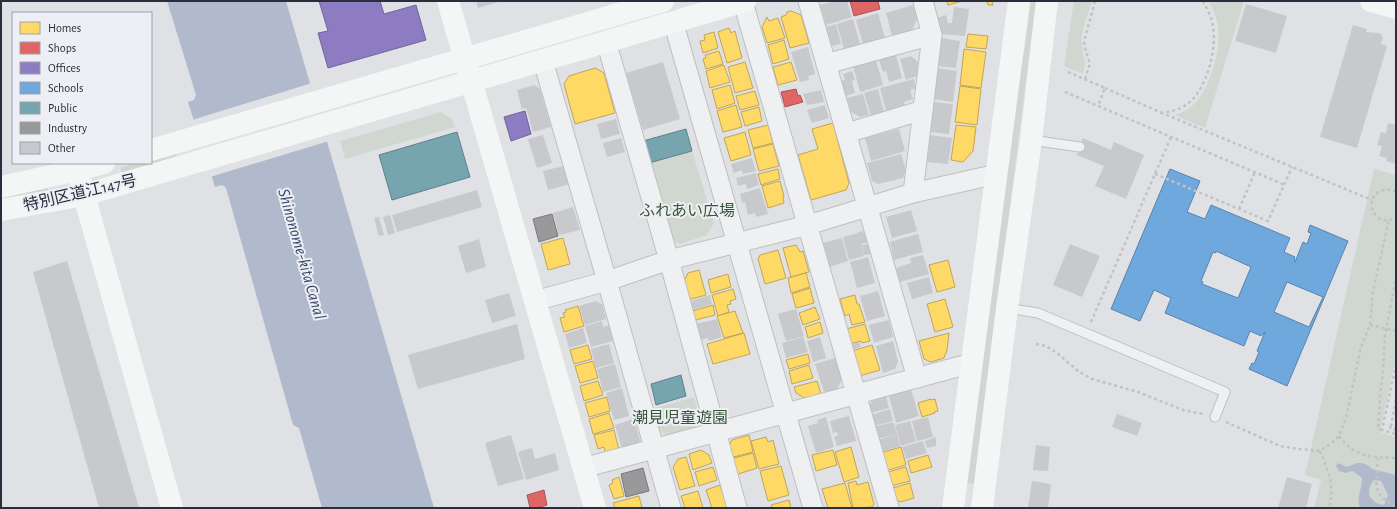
<svg xmlns="http://www.w3.org/2000/svg" width="1397" height="509" font-family="'Alegreya Sans','Noto Sans JP',sans-serif">
<style>
.green{fill:#d0d7d0}
.water{fill:#b1bacd;fill-rule:evenodd}
.pier{fill:#e0e1e4}
.homes{fill:#ffd966;stroke:#bfa559}
.shops{fill:#e06666;stroke:#a95559}
.offices{fill:#8e7cc3;stroke:#70649a}
.schools{fill:#6fa8dc;stroke:#5a83ac;fill-rule:evenodd}
.public{fill:#76a5af;stroke:#5f818c}
.industry{fill:#999;stroke:#77797d}
.building{fill:#c8c9cc}
.lines{fill:none;stroke-linecap:round;stroke-linejoin:round}
.lane-casing{stroke:#bebfc2;stroke-width:11}
.street-casing{stroke:#bebfc2;stroke-width:21}
.path{stroke:#c1c2c6;stroke-width:2.5;stroke-dasharray:3 3;stroke-linecap:butt}
.lane{stroke:#eff0f2;stroke-width:9}
.street{stroke:#eff0f2;stroke-width:19}
.secondary{stroke:#f4f5f5;stroke-width:22}
.labels{text-anchor:middle;dominant-baseline:central;stroke-width:4;stroke-linejoin:round;paint-order:stroke}
.street-label{font-size:16px;fill:#292d3c;stroke:#edeff4}
.park-label{font-size:16px;fill:#395638;stroke:#edeff4}
.water-label{font-size:17px;font-style:italic;fill:#37486b;stroke:#edeff4}
</style>
<rect width="100%" height="100%" fill="#e0e1e4"/>
<g class="green">
<polygon points="1031,1 1036,1 975,484 967,483 1019,78 1025,46"/>
<path d="M1074,1h18c-4,14 -12,31 -10,46 1,13 5,13 1,27l-19,-8z"/>
<path d="M1208,1h36l-39,127 -30,-13c8,-3 16,-7 21,-13 15,-17 25,-53 22,-75 -1,-10 -5,-18 -10,-26z"/>
<polygon points="441,112 452,119 455,127 345,159 340,141"/>
<polygon points="692,151 714,223 707,235 680,244 671,239 649,163"/>
<polygon points="175,152 178,160 123,175 120,168 137,163 151,163 151,159"/>
<polygon points="1374,169 1396,175 1396,356 1380,432 1396,437 1396,508 1314,508 1321,480 1305,475"/>
<polygon points="45,188 48,188 48,191 1,202 1,197"/>
<polygon points="694,397 700,419 694,432 671,438 659,430 653,409"/>
</g>
<g class="water">
<polygon points="167,1 286,1 434,508 322,508 299,428 293,425 226,188 222,185 215,187 188,102 194,100 196,95"/>
<path d="M1338,463l9,4 10,-4h5l5,2 5,4 24,6v29l-3,4h-33c-4,-13 2,-17 2,-30l-9,-7 -8,2 -6,-2 -3,-5zM1374,480l7,1 7,14 -4,10 -8,-2 -6,-6c-2,-6 0,-13 4,-17z"/>
</g>
<polygon class="pier" points="312,83 329,141 210,177 192,120"/>
<g class="homes">
<polygon points="947,1 962,1 948,5"/>
<polygon points="987,1 992,1 993,5 988,5"/>
<polygon points="791,11 801,15 809,43 790,48 781,17 786,15 787,12"/>
<polygon points="767,17 769,21 778,18 785,38 767,43 762,27"/>
<polygon points="729,28 731,33 735,31 742,58 727,63 718,32"/>
<polygon points="714,32 718,48 703,53 700,41 705,40 704,35"/>
<polygon points="968,34 988,36 986,49 966,47"/>
<polygon points="784,40 789,59 773,64 768,45"/>
<polygon points="964,49 986,52 981,88 960,85"/>
<polygon points="719,51 723,64 706,69 703,59 706,58 705,55"/>
<polygon points="745,62 753,88 735,93 728,67"/>
<polygon points="791,62 797,80 778,85 773,67"/>
<polygon points="724,65 730,82 710,88 706,71"/>
<polygon points="595,68 604,73 615,113 575,124 564,84 569,76"/>
<polygon points="730,85 735,103 717,109 712,90"/>
<polygon points="960,86 981,89 977,125 955,122"/>
<polygon points="755,91 759,105 740,110 736,96"/>
<polygon points="736,105 742,127 723,132 717,111"/>
<polygon points="759,107 762,121 745,126 741,112"/>
<polygon points="833,123 849,183 846,190 811,200 798,155 818,149 812,129"/>
<polygon points="768,125 773,143 753,148 748,130"/>
<polygon points="956,125 976,127 973,151 963,162 951,160"/>
<polygon points="745,132 751,155 731,161 724,138"/>
<polygon points="773,144 779,166 759,171 753,149"/>
<polygon points="778,169 780,179 761,185 758,174"/>
<polygon points="780,181 784,196 783,197 784,203 768,208 762,186"/>
<polygon points="563,238 570,264 548,270 541,244"/>
<polygon points="796,245 800,252 803,251 809,272 791,277 783,248"/>
<polygon points="778,250 786,278 765,284 758,259 760,255"/>
<polygon points="948,260 955,287 937,292 929,265"/>
<polygon points="699,270 706,295 687,300 682,285 688,273"/>
<polygon points="806,273 810,287 791,293 788,278"/>
<polygon points="728,274 731,287 711,293 708,280"/>
<polygon points="810,288 814,303 796,308 792,294"/>
<polygon points="733,289 736,299 730,301 731,304 727,305 729,312 718,316 712,295"/>
<polygon points="855,295 857,304 859,304 865,322 852,325 849,314 845,316 840,299"/>
<polygon points="945,299 953,327 935,332 927,304"/>
<polygon points="713,305 715,315 692,321 689,312"/>
<polygon points="578,306 584,326 564,332 560,318 565,317 563,313 566,312 565,310"/>
<polygon points="815,307 820,319 803,325 799,313"/>
<polygon points="735,311 743,333 724,338 717,316"/>
<polygon points="820,322 823,333 808,338 805,327"/>
<polygon points="865,324 870,341 862,343 861,341 850,344 846,329"/>
<polygon points="744,333 750,354 713,364 707,344"/>
<polygon points="949,333 947,350 944,358 931,362 924,359 919,341"/>
<polygon points="588,345 592,359 574,364 570,350"/>
<polygon points="872,345 880,370 859,376 852,351"/>
<polygon points="808,354 810,363 789,369 786,360"/>
<polygon points="593,361 598,378 580,383 575,366"/>
<polygon points="809,365 813,378 792,384 789,371"/>
<polygon points="598,381 603,395 584,401 580,386"/>
<polygon points="817,381 821,394 806,399 796,393 794,387"/>
<polygon points="607,397 610,411 589,417 585,403"/>
<polygon points="931,399 931,400 935,399 938,411 934,412 935,413 922,417 918,403"/>
<polygon points="609,413 614,428 593,434 589,419"/>
<polygon points="614,430 619,450 606,454 604,447 598,449 594,435"/>
<polygon points="749,435 753,452 730,458 727,449 732,440"/>
<polygon points="766,437 768,442 773,440 779,464 759,469 751,441"/>
<polygon points="851,447 859,477 844,482 835,452"/>
<polygon points="901,447 906,465 885,471 880,453"/>
<polygon points="701,450 709,455 712,463 693,470 689,454"/>
<polygon points="833,450 837,465 816,471 812,455"/>
<polygon points="753,453 757,468 735,475 730,459"/>
<polygon points="928,455 932,467 911,473 908,461"/>
<polygon points="686,457 695,486 680,490 673,467 678,459"/>
<polygon points="781,466 789,495 768,501 760,471"/>
<polygon points="713,467 717,480 699,486 695,472"/>
<polygon points="906,467 910,481 891,486 888,472"/>
<polygon points="619,477 624,496 614,499 609,485 613,483 612,480"/>
<polygon points="856,481 857,485 868,482 874,504 872,507 853,508 848,483"/>
<polygon points="845,483 852,508 828,508 822,489"/>
<polygon points="910,483 914,498 900,502 896,499 893,488"/>
<polygon points="720,485 728,508 712,508 706,490"/>
<polygon points="698,491 703,508 685,508 681,496"/>
<polygon points="639,496 642,508 615,508 613,503"/>
<polygon points="789,500 791,508 772,508 771,505"/>
</g>
<g class="shops">
<polygon points="850,1 878,1 880,9 854,16"/>
<polygon points="796,89 798,96 800,95 803,102 785,107 781,92"/>
<polygon points="544,490 547,505 537,508 530,508 527,495"/>
</g>
<g class="offices">
<polygon points="319,1 380,1 384,14 416,5 426,40 328,68 318,33 328,31"/>
<polygon points="525,111 531,134 511,141 504,117"/>
</g>
<path class="schools" d="M1170,169l30,12 -13,31 18,7 6,-14 79,33 -6,14 11,5 -1,2 1,1v2l8,-20 4,2 4,-11 -3,-1 2,-7 38,16 -61,145 -38,-17 3,-6 2,1 5,-12 -2,-1 8,-19 -4,4 -11,-5 -6,15 -79,-33 6,-15 -17,-8 -14,31 -29,-12zM1216,251l35,16 -13,31 -36,-14 1,-2 -2,-1 12,-29 3,1zM1287,282l36,15 -14,30 -35,-15z"/>
<g class="public">
<polygon points="686,129 692,151 649,163 643,141"/>
<polygon points="457,132 470,177 392,200 379,155"/>
<polygon points="681,375 686,396 656,405 651,384"/>
</g>
<g class="industry">
<polygon points="552,214 558,236 539,242 533,219"/>
<polygon points="643,468 649,491 626,497 621,474"/>
</g>
<g class="building">
<polygon points="476,1 501,1 478,8"/>
<polygon points="835,1 847,1 852,17 826,25 820,5"/>
<polygon points="1246,4 1287,16 1276,53 1235,41"/>
<polygon points="913,5 917,19 912,31 892,36 886,13"/>
<polygon points="954,7 969,9 965,36 941,34 937,18 946,15 948,23 952,23"/>
<polygon points="878,13 885,38 863,44 856,20"/>
<polygon points="853,19 860,44 844,49 837,24"/>
<polygon points="836,24 841,44 832,46 826,27"/>
<polygon points="1353,25 1367,29 1366,32 1379,33 1383,37 1381,44 1387,46 1357,148 1320,137"/>
<polygon points="941,38 960,41 956,68 937,66"/>
<polygon points="808,47 815,74 808,76 809,80 800,82 791,52"/>
<polygon points="896,55 902,78 889,82 886,71 883,72 879,60"/>
<polygon points="911,56 918,62 917,76 906,80 900,59"/>
<polygon points="876,60 883,85 860,92 853,66"/>
<polygon points="663,62 680,119 643,130 626,73"/>
<polygon points="936,68 957,71 953,102 932,99"/>
<polygon points="852,71 855,80 852,81 855,93 845,96 841,81 845,80 843,74"/>
<polygon points="914,79 916,88 910,90 913,99 904,102 905,106 886,111 880,88"/>
<polygon points="534,85 540,89 551,127 533,132 526,108 522,109 517,90"/>
<polygon points="878,89 884,112 871,116 864,93"/>
<polygon points="821,90 824,102 807,105 803,94"/>
<polygon points="863,94 869,115 860,117 851,112 847,98"/>
<polygon points="933,102 953,104 949,134 929,132"/>
<polygon points="825,105 829,118 812,123 807,110"/>
<polygon points="616,119 620,134 601,139 597,124"/>
<polygon points="1388,123 1396,125 1396,164 1386,161 1387,158 1379,156 1382,146 1377,145 1381,132 1386,133"/>
<polygon points="899,129 905,151 871,161 865,138"/>
<polygon points="543,135 552,163 537,168 528,139"/>
<polygon points="930,135 952,138 948,164 927,162"/>
<polygon points="621,138 625,152 607,157 603,143"/>
<polygon points="1083,138 1111,150 1114,142 1144,155 1126,199 1095,186 1104,166 1077,155"/>
<polygon points="901,154 906,170 903,178 878,184 872,181 867,163"/>
<polygon points="752,158 756,171 743,174 742,170 734,173 731,164"/>
<polygon points="564,166 570,184 548,190 543,171"/>
<polygon points="756,173 759,185 747,189 746,184 738,186 736,178"/>
<polygon points="760,188 768,214 756,217 755,213 748,215 745,202 742,203 740,194"/>
<polygon points="477,190 482,207 397,232 392,215"/>
<polygon points="573,207 580,230 559,235 553,213"/>
<polygon points="911,210 917,231 892,238 886,217"/>
<polygon points="390,215 395,233 388,235 383,217"/>
<polygon points="379,217 384,235 379,236 374,218"/>
<polygon points="863,231 868,242 861,244 864,256 849,260 843,237 858,233 860,240 858,232"/>
<polygon points="918,234 923,252 894,260 890,242"/>
<polygon points="842,238 848,261 829,267 823,243"/>
<polygon points="479,239 486,267 466,273 458,246"/>
<polygon points="868,244 871,254 864,255 862,245"/>
<polygon points="1070,244 1100,256 1082,297 1053,285"/>
<polygon points="923,255 929,274 900,282 896,268 911,263 910,258"/>
<polygon points="868,257 875,283 857,288 850,262"/>
<polygon points="67,261 139,508 99,508 33,272"/>
<polygon points="929,277 933,293 912,299 907,283"/>
<polygon points="878,291 885,316 867,321 860,296"/>
<polygon points="509,293 516,316 492,323 485,300"/>
<polygon points="710,295 712,304 690,311 687,302"/>
<polygon points="596,301 602,304 606,319 585,325 579,306"/>
<polygon points="796,309 804,336 786,341 778,314"/>
<polygon points="717,319 722,337 709,341 708,338 700,340 696,324"/>
<polygon points="889,320 893,337 874,343 869,325"/>
<polygon points="602,321 603,327 609,325 613,341 591,347 585,326"/>
<polygon points="517,324 525,359 418,389 408,355"/>
<polygon points="583,328 587,343 569,348 565,334"/>
<polygon points="803,337 808,352 786,358 782,343"/>
<polygon points="820,337 826,358 813,362 807,341"/>
<polygon points="893,341 898,362 895,369 883,373 876,346"/>
<polygon points="859,342 861,347 852,350 851,345"/>
<polygon points="609,344 614,363 596,368 591,349"/>
<polygon points="835,358 842,380 836,390 824,392 815,364"/>
<polygon points="615,364 621,387 603,392 597,369"/>
<polygon points="622,388 629,416 614,420 606,393"/>
<polygon points="911,389 919,416 896,423 889,396"/>
<polygon points="886,396 889,408 870,413 868,407 873,400"/>
<polygon points="890,409 893,421 874,426 871,415"/>
<polygon points="1117,414 1142,423 1137,436 1112,427"/>
<polygon points="849,416 856,441 837,446 834,437 838,435 837,432 833,433 830,421"/>
<polygon points="826,417 834,447 816,453 808,426 818,423 817,420"/>
<polygon points="928,417 933,437 917,441 912,421"/>
<polygon points="634,419 640,440 635,448 623,452 615,425"/>
<polygon points="910,421 916,441 901,446 895,425"/>
<polygon points="893,422 897,434 877,439 874,427"/>
<polygon points="897,434 900,446 881,452 878,440"/>
<polygon points="511,435 524,479 498,486 485,443"/>
<polygon points="936,437 936,446 927,448 925,441"/>
<polygon points="923,441 927,453 906,459 902,447"/>
<polygon points="1036,445 1050,447 1048,471 1033,470"/>
<polygon points="532,448 535,459 555,453 559,470 526,480 518,452"/>
<polygon points="1287,477 1312,484 1306,508 1278,508"/>
<polygon points="1032,481 1051,484 1048,508 1028,508"/>
</g>
<g class="lines">
<defs>
<g id="lane">
<polyline points="1031,140 1080,147"/>
<polyline points="1007,308 1038,313 1225,392 1215,417"/>
</g>
<g id="street">
<polyline points="808,1 917,378"/>
<polyline points="743,2 889,508"/>
<polyline points="673,21 813,508"/>
<polyline points="606,41 669,260 737,508"/>
<polyline points="543,61 607,281 671,508"/>
<polyline points="826,64 932,35"/>
<polyline points="847,133 923,110"/>
<polyline points="913,193 932,35 923,1"/>
<polyline points="535,301 607,281 669,260 808,225 913,193 997,174"/>
<polyline points="583,468 972,363"/>
</g>
</defs>
<use href="#lane" class="lane-casing"/>
<use href="#street" class="street-casing"/>
<g class="path">
<path d="M1203,1c4,8 9,16 10,26 4,23 -7,65 -27,78 -7,5 -15,6 -24,8l210,87"/>
<polyline points="1068,72 1105,88 1098,106"/>
<polyline points="1085,79 1090,64 1084,45 1085,38 1095,1"/>
<polyline points="1105,88 1162,113"/>
<polyline points="1065,92 1285,185"/>
<polyline points="1155,174 1268,221 1292,167"/>
<path d="M1396,192c-5,-3 -10,-3 -15,-1 -20,8 -5,39 15,26"/>
<polyline points="1239,209 1255,172"/>
<polyline points="1091,322 1171,137"/>
<polyline points="1370,325 1396,331"/>
<polyline points="1036,344 1046,346 1057,353 1078,371 1092,379 1138,392 1183,410 1203,414"/>
<polyline points="1396,364 1382,430 1396,434"/>
<polyline points="1396,400 1391,426 1396,427"/>
<polyline points="1226,422 1280,446 1299,449 1320,451 1333,442 1339,436 1346,418 1361,347 1370,325 1373,291 1389,220"/>
<polyline points="1391,426 1390,428 1396,430"/>
<polyline points="1382,430 1378,429 1381,386 1383,373 1385,335 1396,278"/>
<path d="M1339,436c16,22 33,21 57,22"/>
<path d="M1320,451c8,19 15,36 9,57"/>
<path d="M1378,458c0,11 -5,29 3,38 4,5 10,8 15,11"/>
</g>
<use href="#lane" class="lane"/>
<use href="#street" class="street"/>
<g class="secondary">
<polyline points="448,1 595,508"/>
<polyline points="1371,1 1396,8"/>
<polyline points="151,150 663,1"/>
<polyline points="78,170 84,195 172,508"/>
<polyline points="1,187 78,170 104,163"/>
<polyline points="1,210 84,195 745,1"/>
<polyline points="953,508 1019,1"/>
<polyline points="982,508 1007,308 1031,140 1047,1"/>
</g>
</g>
<g class="labels">
<g class="street-label">
<text transform="translate(80 193) rotate(-13)">特別区道江147号</text>
</g>
<g class="park-label">
<text x="687" y="211">ふれあい広場</text>
<text x="680" y="418">潮見児童遊園</text>
</g>
<g class="water-label">
<text transform="translate(302 254) rotate(74)">Shinonome-kita Canal</text>
</g>
</g>
<rect width="1397" height="509" fill="none" stroke="#292d3c" stroke-width="4"/>
<rect x="12" y="12" width="140" height="152" fill="#edeff4" stroke="#9fa1aa"/>
<rect x="20" y="22" width="20" height="12" fill="#ffd966" stroke="#9fa1aa"/>
<text x="48" y="32" font-size="12" fill="#292d3c">Homes</text>
<rect x="20" y="42" width="20" height="12" fill="#e06666" stroke="#9fa1aa"/>
<text x="48" y="52" font-size="12" fill="#292d3c">Shops</text>
<rect x="20" y="62" width="20" height="12" fill="#8e7cc3" stroke="#9fa1aa"/>
<text x="48" y="72" font-size="12" fill="#292d3c">Offices</text>
<rect x="20" y="82" width="20" height="12" fill="#6fa8dc" stroke="#9fa1aa"/>
<text x="48" y="92" font-size="12" fill="#292d3c">Schools</text>
<rect x="20" y="102" width="20" height="12" fill="#76a5af" stroke="#9fa1aa"/>
<text x="48" y="112" font-size="12" fill="#292d3c">Public</text>
<rect x="20" y="122" width="20" height="12" fill="#999999" stroke="#9fa1aa"/>
<text x="48" y="132" font-size="12" fill="#292d3c">Industry</text>
<rect x="20" y="142" width="20" height="12" fill="#c8c9cc" stroke="#9fa1aa"/>
<text x="48" y="152" font-size="12" fill="#292d3c">Other</text>
</svg>
